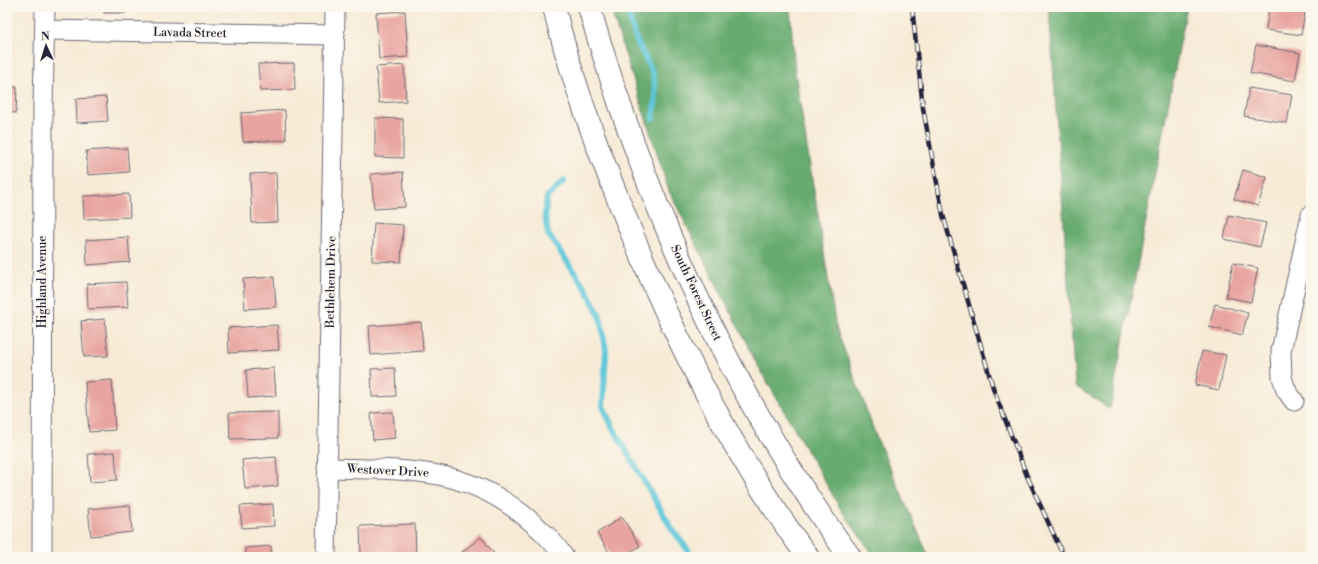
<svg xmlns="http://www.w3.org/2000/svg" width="1318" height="564" font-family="'Libre Bodoni',serif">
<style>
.forest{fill:#68ab6f;stroke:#456655}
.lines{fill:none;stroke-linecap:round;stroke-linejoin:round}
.stream{stroke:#5dc7d9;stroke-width:6}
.building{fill:#e8a4a0}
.minor-casing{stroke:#6d6872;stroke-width:21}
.tertiary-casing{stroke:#6d6872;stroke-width:24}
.minor{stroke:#fff;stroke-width:19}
.tertiary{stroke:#fff;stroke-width:22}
.rail-casing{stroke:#22223b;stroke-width:4.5}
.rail{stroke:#fbf7ec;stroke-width:3;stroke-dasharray:9;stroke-linecap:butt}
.labels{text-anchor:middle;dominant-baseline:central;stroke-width:3;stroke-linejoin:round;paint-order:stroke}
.street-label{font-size:12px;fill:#22223b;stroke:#fbf7ec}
</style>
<rect width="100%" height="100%" fill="#fbf7ec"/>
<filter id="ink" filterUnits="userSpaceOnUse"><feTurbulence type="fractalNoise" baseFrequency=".025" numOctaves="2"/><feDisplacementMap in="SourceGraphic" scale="8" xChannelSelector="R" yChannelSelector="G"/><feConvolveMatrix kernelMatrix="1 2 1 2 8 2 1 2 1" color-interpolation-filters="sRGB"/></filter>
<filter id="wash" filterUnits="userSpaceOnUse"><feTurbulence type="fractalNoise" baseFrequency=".012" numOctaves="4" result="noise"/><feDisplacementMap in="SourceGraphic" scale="16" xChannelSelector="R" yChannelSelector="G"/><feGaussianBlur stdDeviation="0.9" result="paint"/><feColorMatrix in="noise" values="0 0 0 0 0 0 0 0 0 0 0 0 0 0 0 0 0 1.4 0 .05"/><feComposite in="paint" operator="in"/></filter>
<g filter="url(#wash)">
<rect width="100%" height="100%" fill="#f7ebd7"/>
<g class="forest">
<polygon points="610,7 790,7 795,72 836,327 876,436 929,557 875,557 843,513 757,364 669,191"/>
<polygon points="1049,7 1187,7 1110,409 1075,386"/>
</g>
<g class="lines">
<g class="stream">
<polyline points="626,7 637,42 653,73 656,96 653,118"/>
<polyline points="564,181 547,197 545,215 548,234 586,289 600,316 606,350 603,406 612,426 672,529 693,557"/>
</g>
</g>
<g id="blocks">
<g class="building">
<rect x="104" y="7" width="21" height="6"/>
<polygon points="1269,7 1306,7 1301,35 1266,30"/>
<polygon points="405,11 408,57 379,59 376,13"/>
<polygon points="1256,45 1300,53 1295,81 1250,73"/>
<polygon points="294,63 295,90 260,91 258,64"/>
<polygon points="404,65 406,101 379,103 376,67"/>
<polygon points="7,87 17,87 16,113 7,112"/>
<polygon points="1249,88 1292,95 1287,123 1244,116"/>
<polygon points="106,97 108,121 77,123 76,99"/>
<polygon points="285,110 286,140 243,142 241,113"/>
<polygon points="375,118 403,119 403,158 375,157"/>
<polygon points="127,148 129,172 88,175 86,151"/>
<polygon points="1243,170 1267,177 1258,206 1234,199"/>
<polygon points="403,172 405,207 374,209 371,174"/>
<polygon points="276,173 278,222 252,223 250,174"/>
<polygon points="129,194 130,217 84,219 83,196"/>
<polygon points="1229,215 1266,223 1260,247 1224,239"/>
<polygon points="374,223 403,225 401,262 372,261"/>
<polygon points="128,237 130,262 87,265 86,240"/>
<polygon points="1233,263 1258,268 1251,302 1226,297"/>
<polygon points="274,277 276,307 245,309 243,279"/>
<polygon points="126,282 128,307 88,309 87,284"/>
<polygon points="1215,304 1248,313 1242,335 1209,327"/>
<polygon points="105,319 108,356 84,357 81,321"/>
<polygon points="421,322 423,351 371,355 369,326"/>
<polygon points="277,325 279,350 229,353 228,328"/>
<polygon points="1202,351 1226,355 1219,390 1195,385"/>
<polygon points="274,368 276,396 248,398 246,370"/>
<polygon points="395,368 396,396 372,397 371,369"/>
<polygon points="112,380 115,430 89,432 85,382"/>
<polygon points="278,412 278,438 230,439 229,413"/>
<polygon points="393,412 395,438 373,440 371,413"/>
<polygon points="115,452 117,480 90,482 88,454"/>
<polygon points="276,457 278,486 245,489 242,460"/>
<polygon points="273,504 274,526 242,528 240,506"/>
<polygon points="130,505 132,532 91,536 88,509"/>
<polygon points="622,517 640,546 622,557 612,557 597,533"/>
<polygon points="415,524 416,557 361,557 360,526"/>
<polygon points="481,537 497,557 457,557 457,556"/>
<polygon points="271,546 272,557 246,557 245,548"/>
</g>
</g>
</g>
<g filter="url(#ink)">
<use href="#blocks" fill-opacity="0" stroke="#6d6872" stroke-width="1"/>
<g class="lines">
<defs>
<g id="minor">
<polyline points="45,30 335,35"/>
<polyline points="1294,401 1286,390 1282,377 1281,351 1311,215"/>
<path d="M327,468c74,2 133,-3 195,46 16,13 30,25 42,43"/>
<polyline points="42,557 43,108 45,7"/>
<polyline points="326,557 335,7"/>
</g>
<g id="tertiary">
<path d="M554,7c16,67 40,133 66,197 48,122 110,247 188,353"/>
<path d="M589,7c57,196 140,385 261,550"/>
</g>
</defs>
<use href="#minor" class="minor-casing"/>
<use href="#tertiary" class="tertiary-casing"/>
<use href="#minor" class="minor"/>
<use href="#tertiary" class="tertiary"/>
<defs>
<polyline id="rail" points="912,7 923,108 943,215 994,391 1027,476 1064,557"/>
</defs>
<use href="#rail" class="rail-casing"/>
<use href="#rail" class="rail"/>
</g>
</g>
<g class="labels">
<g class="street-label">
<text transform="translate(190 33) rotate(1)">Lavada Street</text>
<text transform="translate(42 282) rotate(-90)">Highland Avenue</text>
<text transform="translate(331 282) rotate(-89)">Bethlehem Drive</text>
<text transform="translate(696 293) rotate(65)">South Forest Street</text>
<text transform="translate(388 471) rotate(3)">Westover Drive</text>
</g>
</g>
<rect width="1318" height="564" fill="none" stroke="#fbf7ec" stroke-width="24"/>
<g transform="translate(46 46) rotate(356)" stroke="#fbf7ec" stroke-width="3" paint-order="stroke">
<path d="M0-3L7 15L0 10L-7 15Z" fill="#22223b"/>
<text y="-6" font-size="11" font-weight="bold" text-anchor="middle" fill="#22223b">N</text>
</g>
</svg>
